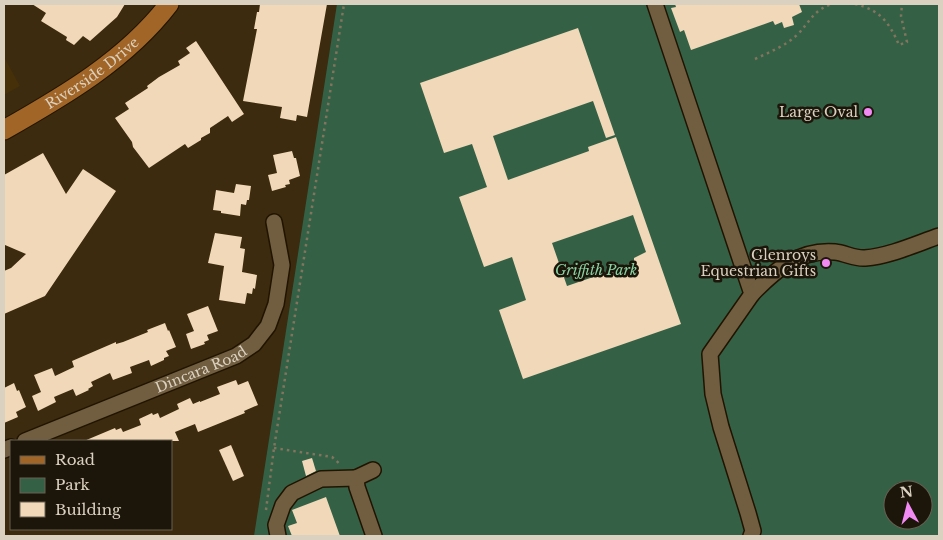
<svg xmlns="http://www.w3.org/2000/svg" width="943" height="540" font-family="'Libre Baskerville',serif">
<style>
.built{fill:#45300a}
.green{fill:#346146;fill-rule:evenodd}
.building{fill:#f1d8b9;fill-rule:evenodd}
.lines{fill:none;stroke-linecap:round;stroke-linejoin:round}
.minor-casing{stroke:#201401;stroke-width:18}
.major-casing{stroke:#201401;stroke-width:21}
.path{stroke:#82745d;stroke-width:2.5;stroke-dasharray:2.5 4;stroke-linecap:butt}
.minor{stroke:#715e40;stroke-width:15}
.major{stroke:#a16627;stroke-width:19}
.poi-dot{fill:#f28af3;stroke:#1c1509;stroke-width:2}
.labels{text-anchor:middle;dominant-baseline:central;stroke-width:5;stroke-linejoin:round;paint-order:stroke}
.street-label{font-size:14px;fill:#dbd1c0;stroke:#1c1509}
.poi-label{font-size:14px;fill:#dbd1c0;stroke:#1c1509;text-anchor:end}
.park-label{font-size:14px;font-style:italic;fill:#88d4a4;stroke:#1c1509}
</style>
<rect width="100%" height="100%" fill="#3c2b0e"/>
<polygon class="built" points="4,57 20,86 4,95"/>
<path class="green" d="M337,4h602v532h-685zM893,490h30v30h-30z"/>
<g class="building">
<polygon points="32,4 125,4 117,17 90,41 83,36 74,45 66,40 67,37 41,21 46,13"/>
<polygon points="260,4 327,4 307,117 297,115 296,121 280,118 282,107 243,101 257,29 254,29 257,12 259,12"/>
<polygon points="675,4 799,4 802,12 792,17 794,25 784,28 782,22 775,25 773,21 691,50 684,30 680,32 671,8 676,7"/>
<path d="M578,28l37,107 -9,3 -13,-37 -100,35 15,44 81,-29 -1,-4 28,-10 65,187 -158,55 -24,-69 27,-10 -14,-43 -28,10 -25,-70 28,-10 -15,-43 -28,9 -24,-70zM633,215l13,37 -12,6v5l-67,23 -15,-43z"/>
<polygon points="196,41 244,114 232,122 228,116 210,128 210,133 201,138 201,140 188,148 185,144 149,168 133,147 132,142 115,118 129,109 125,103 148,88 147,86 159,77 180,65 178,61 190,53 186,48"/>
<polygon points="292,151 294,158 296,158 300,176 289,180 290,184 285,185 286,187 272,191 268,175 277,173 273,155"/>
<polygon points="43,153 66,194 83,169 116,191 45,296 4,314 4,271 11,268 26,254 5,245 4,240 4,175"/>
<polygon points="236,184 251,186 249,200 247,200 246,205 241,204 240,216 221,213 221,211 213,210 216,190 234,193"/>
<polygon points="215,233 242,237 240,248 245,249 242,272 257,275 255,289 253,288 252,294 247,293 245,304 219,300 224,266 208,263"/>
<polygon points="208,306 218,331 207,335 209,340 204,342 205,344 191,349 186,334 194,331 187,314"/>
<polygon points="165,323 168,331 169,330 176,347 166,351 169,356 164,358 164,360 151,366 149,360 130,367 132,373 113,380 110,373 91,382 93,386 88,389 89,390 76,396 73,389 54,397 56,402 38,411 32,396 41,392 34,375 52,368 55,376 74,367 72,361 116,342 116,344 123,342 148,332 147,330"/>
<polygon points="236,380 238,385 248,381 258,405 244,411 245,413 198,432 195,424 175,432 179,441 84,441 115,428 116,430 121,428 123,432 141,425 139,419 152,413 153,415 158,413 160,418 179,409 177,404 190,398 193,404 200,401 200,402 220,394 217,387"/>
<polygon points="14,383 17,391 19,390 26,407 16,412 18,417 4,423 4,388"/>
<polygon points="231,445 244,476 233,481 219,450"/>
<polygon points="312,458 316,471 306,476 302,461"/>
<polygon points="326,497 340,536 292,536 288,526 297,523 292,510"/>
</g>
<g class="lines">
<defs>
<g id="minor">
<polyline points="655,4 752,294 710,354 713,394 721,427 748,513 753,531 751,536"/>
<path d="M752,294c23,-24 47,-45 83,-42 10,1 20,7 30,6 25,-2 51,-14 74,-22"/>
<path id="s1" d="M25,441l211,-85 18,-12 14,-18 8,-22 6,-39 -8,-43"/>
<polyline points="4,450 11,447"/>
<polyline points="373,470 356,478 357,487 374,536"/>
<polyline points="278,536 276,525 283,505 292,493 321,479 356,478"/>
</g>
<g id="major">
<path id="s2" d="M4,130c60,-34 122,-70 165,-126"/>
</g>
</defs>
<use href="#minor" class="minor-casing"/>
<use href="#major" class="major-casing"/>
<g class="path">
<path d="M855,4c25,6 34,18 44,41l8,-3 -6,-26 1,-12"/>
<path d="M755,59c15,-7 30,-13 42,-24 13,-13 16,-25 35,-31"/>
<polyline points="274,448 332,457 341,465"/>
<polyline points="266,510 274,448 344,4"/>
</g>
<use href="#minor" class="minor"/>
<use href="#major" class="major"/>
</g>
<g class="poi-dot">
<circle cx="868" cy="112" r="5"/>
<circle cx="826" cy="263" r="5"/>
</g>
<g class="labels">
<g class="street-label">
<text stroke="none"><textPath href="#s2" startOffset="105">Riverside Drive</textPath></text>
<text stroke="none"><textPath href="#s1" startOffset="190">Dincara Road</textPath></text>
</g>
<g class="poi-label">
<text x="858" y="112">Large Oval</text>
<text x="816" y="255">Glenroys<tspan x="816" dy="16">Equestrian Gifts</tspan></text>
</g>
<g class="park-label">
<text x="596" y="270">Griffith Park</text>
</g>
</g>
<rect width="943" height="540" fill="none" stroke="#dbd1c0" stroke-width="10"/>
<rect x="10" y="440" width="162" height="90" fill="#1c1509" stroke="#686052"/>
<rect x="20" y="456" width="25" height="8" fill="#a16627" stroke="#686052"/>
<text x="55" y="465" font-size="15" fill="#dbd1c0">Road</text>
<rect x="20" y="478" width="25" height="15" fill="#346146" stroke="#686052"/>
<text x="55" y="490" font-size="15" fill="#dbd1c0">Park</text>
<rect x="20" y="502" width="25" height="15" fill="#f1d8b9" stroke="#686052"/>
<text x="55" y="515" font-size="15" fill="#dbd1c0">Building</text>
<g transform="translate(908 505) rotate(353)"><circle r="24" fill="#1c1509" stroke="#686052"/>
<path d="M0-4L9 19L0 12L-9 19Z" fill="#f28af3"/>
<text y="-8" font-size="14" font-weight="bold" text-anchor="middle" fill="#dbd1c0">N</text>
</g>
</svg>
